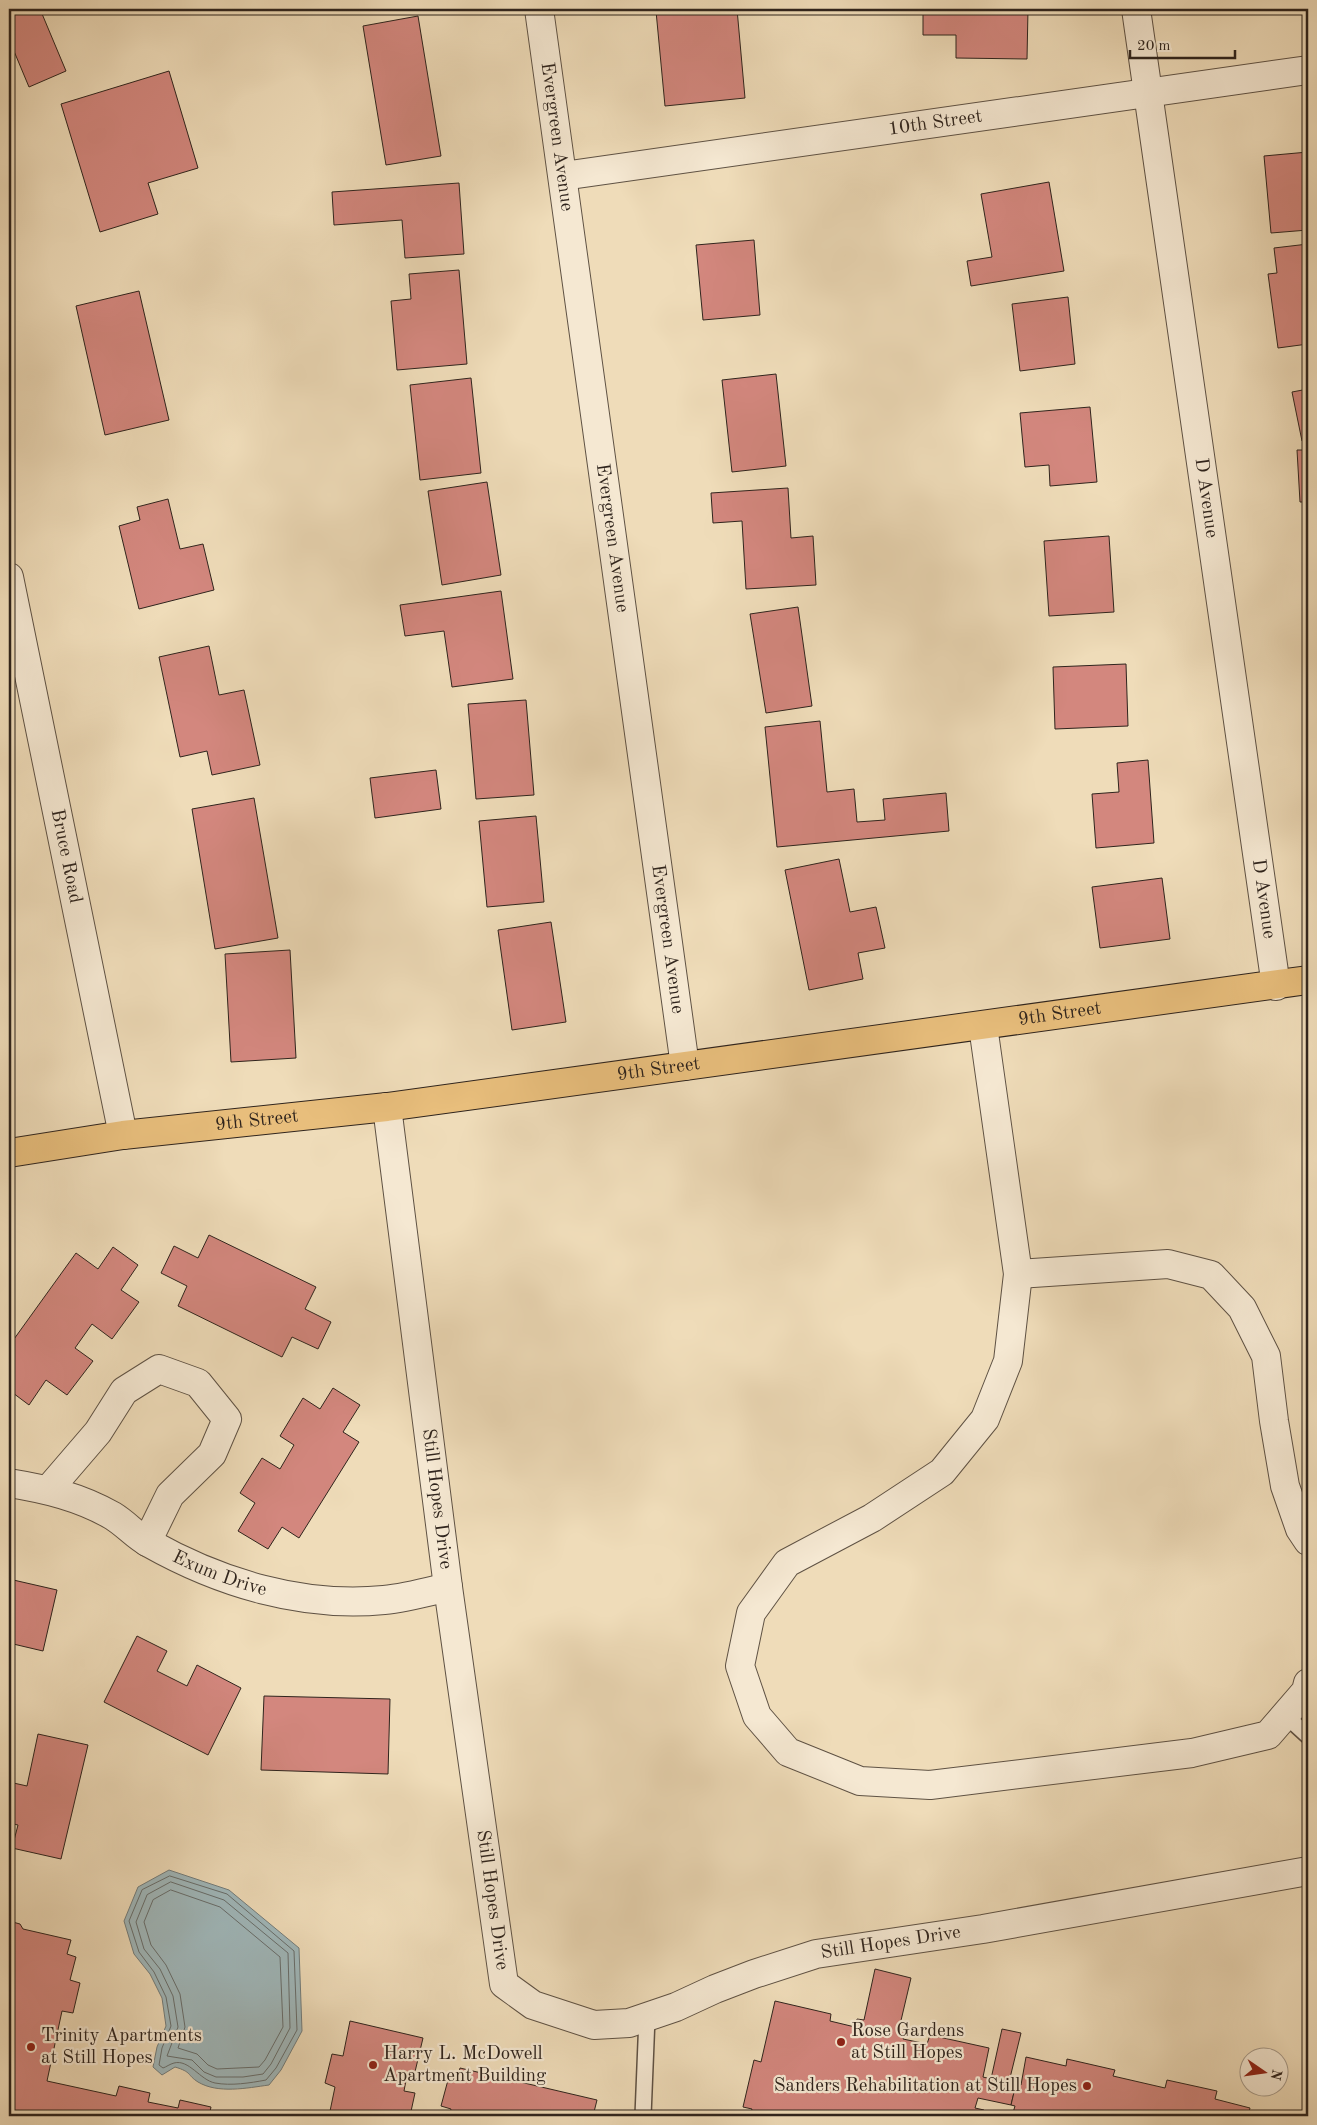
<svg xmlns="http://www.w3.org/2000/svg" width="1317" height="2125" font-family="'Old Standard TT',serif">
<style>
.water{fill:#a0b8bb;stroke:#737d7c}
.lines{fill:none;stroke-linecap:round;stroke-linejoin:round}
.shore{stroke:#686e6c;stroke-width:1}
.building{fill:#d3877e;stroke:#2f241d}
.service-casing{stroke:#5f5244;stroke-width:18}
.minor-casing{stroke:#5f5244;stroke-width:30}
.primary-casing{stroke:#2f241d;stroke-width:30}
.service{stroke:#f5e8d2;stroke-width:15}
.minor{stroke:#f5e8d2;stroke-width:28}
.primary{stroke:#e8be7c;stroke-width:28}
.poi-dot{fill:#8f2418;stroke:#f5e8d2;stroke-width:2}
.labels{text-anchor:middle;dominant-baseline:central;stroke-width:4.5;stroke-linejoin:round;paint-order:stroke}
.street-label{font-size:19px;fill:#2f241d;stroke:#f5e8d2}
.poi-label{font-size:19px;fill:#2f241d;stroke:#f5e8d2;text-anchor:start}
</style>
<rect width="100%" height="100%" fill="#efdcb9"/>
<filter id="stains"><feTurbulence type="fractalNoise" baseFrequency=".004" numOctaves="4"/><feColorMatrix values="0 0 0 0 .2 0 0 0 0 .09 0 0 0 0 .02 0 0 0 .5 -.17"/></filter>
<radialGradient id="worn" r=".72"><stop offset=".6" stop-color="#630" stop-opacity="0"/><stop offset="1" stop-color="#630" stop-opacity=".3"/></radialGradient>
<path class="water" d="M169,1870l60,20 70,58 3,83 -21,39 -12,15c-22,3 -51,9 -71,-3 -11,-7 -6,-10 -23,-15l-13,8 -9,-8 4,-20 9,-21 -4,-28 -12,-24 -16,-20 -10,-33 14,-34z"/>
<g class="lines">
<g class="shore">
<path d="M170,1876l57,18 67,57 3,79 -21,38 -10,12c-16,3 -35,6 -51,3 -15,-3 -26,-24 -41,-20 -4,1 -8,4 -11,5l-4,-3 3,-17 9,-22 -5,-29 -12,-25 -15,-20 -10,-31 13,-31z"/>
<polygon points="171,1882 224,1900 288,1953 290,2028 271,2064 263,2074 243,2077 216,2077 204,2072 192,2060 167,2056 178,2027 173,1996 160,1969 144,1949 136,1922 147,1895"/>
<polygon points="171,1890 220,1907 280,1957 283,2027 265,2060 259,2067 217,2069 208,2065 197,2054 178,2048 185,2027 180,1994 166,1965 151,1945 144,1922 153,1900"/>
</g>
</g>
<g class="building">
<polygon points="9,9 40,9 66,71 29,87 11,44 9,45"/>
<polygon points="673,9 737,9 745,98 665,106 656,11"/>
<polygon points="923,9 1028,9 1027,59 956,58 956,35 923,35"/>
<polygon points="418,16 441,156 386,165 363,26"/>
<polygon points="169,71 198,168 148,183 158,214 100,232 61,104"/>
<polygon points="1308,152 1308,230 1271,233 1264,156"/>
<polygon points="1049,182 1064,271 971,286 967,261 992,257 981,194"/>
<polygon points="459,183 464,254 405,258 402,220 334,225 332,192"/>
<polygon points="754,240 760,315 703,320 696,245"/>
<polygon points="1308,244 1308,344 1278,348 1268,274 1277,273 1274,248"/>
<polygon points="459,270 467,364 397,370 391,301 411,299 409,274"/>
<polygon points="139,291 169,420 105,435 76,306"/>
<polygon points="1068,297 1075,364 1020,371 1012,304"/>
<polygon points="776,374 786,466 732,472 722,380"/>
<polygon points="471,378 481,473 420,480 410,385"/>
<polygon points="1308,389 1308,440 1302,441 1292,392"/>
<polygon points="1090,407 1097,482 1050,486 1049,465 1025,467 1020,413"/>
<polygon points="1297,450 1308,450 1308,502 1300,502"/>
<polygon points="487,482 501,575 442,585 428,491"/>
<polygon points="788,488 791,538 813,536 816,585 746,589 742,521 713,523 711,493"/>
<polygon points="168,499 180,549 203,544 214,590 139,609 119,526 140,520 137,507"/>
<polygon points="1109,536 1114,612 1049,616 1044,541"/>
<polygon points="501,591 513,679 452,687 444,631 405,636 400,605"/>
<polygon points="798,607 812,706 766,713 750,614"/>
<polygon points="209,646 219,695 244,690 260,765 212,775 207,751 180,757 159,657"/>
<polygon points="1126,664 1128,726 1055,729 1053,667"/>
<polygon points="526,700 534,795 476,799 468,704"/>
<polygon points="820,721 827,792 854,789 857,822 885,820 883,799 946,793 949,831 777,847 765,727"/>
<polygon points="1148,760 1154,843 1096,848 1092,794 1119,792 1117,763"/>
<polygon points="436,770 441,809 375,818 370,778"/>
<polygon points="254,798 278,938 215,949 192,809"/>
<polygon points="536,816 544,902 487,907 479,821"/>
<polygon points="839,859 850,912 876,907 885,948 858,953 863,979 809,990 785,870"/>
<polygon points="1162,878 1170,939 1100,948 1092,887"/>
<polygon points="551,922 566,1022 512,1030 498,930"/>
<polygon points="290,950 296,1058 231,1062 225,954"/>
<polygon points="209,1235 316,1287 305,1309 331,1322 318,1349 292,1337 282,1357 178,1306 187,1286 161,1273 174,1246 198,1258"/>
<polygon points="113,1247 138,1265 121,1290 139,1302 112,1339 92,1324 75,1348 93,1361 67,1395 46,1380 29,1405 9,1390 9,1346 76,1253 98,1269"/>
<polygon points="333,1388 360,1405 343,1432 359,1442 299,1538 282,1527 268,1549 238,1531 255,1503 240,1493 262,1458 280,1469 294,1445 280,1436 303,1398 320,1409"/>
<polygon points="9,1579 57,1590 43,1651 9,1643"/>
<polygon points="137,1636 167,1651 157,1671 187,1686 197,1665 241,1688 208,1755 104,1702"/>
<polygon points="264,1696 390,1699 388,1774 261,1770"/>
<polygon points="38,1734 88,1745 61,1859 12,1848 18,1825 9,1823 9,1782 27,1786"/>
<polygon points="9,1921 20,1924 23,1929 71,1940 67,1954 76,1957 70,1980 80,1983 73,2013 62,2011 47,2081 116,2096 119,2086 150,2093 148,2102 178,2108 180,2100 211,2107 209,2116 9,2116"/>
<polygon points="875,1969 911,1978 899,2029 905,2030 903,2039 927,2044 930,2035 989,2048 983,2077 991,2079 1002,2029 1021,2033 1009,2082 1016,2084 1011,2105 978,2098 975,2108 984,2110 983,2116 750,2116 752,2109 743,2107 754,2060 761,2062 775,2001 831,2014 830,2021 855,2027 857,2019 864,2020"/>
<polygon points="350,2021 423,2038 414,2076 407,2075 404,2091 415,2093 410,2116 329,2116 335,2087 325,2083 332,2054 343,2056"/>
<polygon points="1026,2057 1066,2066 1067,2059 1115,2070 1113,2076 1165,2088 1167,2080 1217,2091 1215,2099 1250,2108 1248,2116 1012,2116 1015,2106 1011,2105 1016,2084 1021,2085"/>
<polygon points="460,2068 597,2100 593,2116 449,2116 451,2109 441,2106 448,2080 457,2082"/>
</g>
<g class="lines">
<defs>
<g id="service">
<polyline points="1285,1715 1308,1736"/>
<polyline points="643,2116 647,2017"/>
</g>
<g id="minor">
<path id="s1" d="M539,9l146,1057"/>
<path id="s2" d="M1136,9l140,977"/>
<path id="s3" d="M563,176l745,-106"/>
<path id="s4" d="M9,577l114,558"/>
<polyline points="983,1026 1018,1274 1008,1361 985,1419 942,1472 872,1518 787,1563 751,1613 740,1666 757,1716 788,1752 860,1781 930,1785 1192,1753 1268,1735 1306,1691 1308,1683"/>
<path id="s5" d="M387,1107l61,480 56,397 29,21 61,20 35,-2 47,-16 39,-18 39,-15 62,-20 167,-25 325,-58"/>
<polyline points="1018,1274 1168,1264 1211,1275 1242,1308 1266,1356 1274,1421 1285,1486 1300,1529 1308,1541"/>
<path id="s6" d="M9,1483c37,6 71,14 104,33 13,8 23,20 36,27 71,40 153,65 235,57 21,-2 43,-8 64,-13"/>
<polyline points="49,1489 98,1432 124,1391 159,1369 198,1383 227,1419 212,1454 170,1495 147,1542"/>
</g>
<g id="primary">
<path id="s7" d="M9,1153l114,-18 264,-28 921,-127"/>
</g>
</defs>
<use href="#service" class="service-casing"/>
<use href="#minor" class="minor-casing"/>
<use href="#primary" class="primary-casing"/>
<use href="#service" class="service"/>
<use href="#minor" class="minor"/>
<use href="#primary" class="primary"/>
</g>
<g class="poi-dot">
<circle cx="841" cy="2042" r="5"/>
<circle cx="31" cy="2047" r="5"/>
<circle cx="373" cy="2065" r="5"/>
<circle cx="1087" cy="2086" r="5"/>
</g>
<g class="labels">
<g class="street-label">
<text stroke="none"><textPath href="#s3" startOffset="376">10th Street</textPath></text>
<text stroke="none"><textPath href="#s1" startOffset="129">Evergreen Avenue</textPath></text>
<text stroke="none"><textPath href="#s2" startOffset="494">D Avenue</textPath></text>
<text stroke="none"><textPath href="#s1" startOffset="534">Evergreen Avenue</textPath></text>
<text stroke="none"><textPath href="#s4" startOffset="285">Bruce Road</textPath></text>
<text stroke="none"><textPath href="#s2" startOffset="899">D Avenue</textPath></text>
<text stroke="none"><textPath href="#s1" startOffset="939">Evergreen Avenue</textPath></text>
<text stroke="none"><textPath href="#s7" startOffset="1060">9th Street</textPath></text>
<text stroke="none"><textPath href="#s7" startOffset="655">9th Street</textPath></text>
<text stroke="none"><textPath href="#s7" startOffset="250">9th Street</textPath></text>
<text stroke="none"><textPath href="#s5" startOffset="395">Still Hopes Drive</textPath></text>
<text stroke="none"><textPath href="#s6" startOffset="232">Exum Drive</textPath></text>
<text stroke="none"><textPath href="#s5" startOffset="800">Still Hopes Drive</textPath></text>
<text stroke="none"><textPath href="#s5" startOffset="1295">Still Hopes Drive</textPath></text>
</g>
<g class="poi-label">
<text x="851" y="2031">Rose Gardens<tspan x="851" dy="22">at Still Hopes</tspan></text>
<text x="41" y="2036">Trinity Apartments<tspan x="41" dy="22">at Still Hopes</tspan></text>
<text x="383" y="2054">Harry L. McDowell<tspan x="383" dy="22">Apartment Building</tspan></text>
<text x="1077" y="2086" text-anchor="end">Sanders Rehabilitation at Still Hopes</text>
</g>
</g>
<rect width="1317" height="2125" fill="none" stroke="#efdcb9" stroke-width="30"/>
<rect x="10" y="10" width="1297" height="2105" fill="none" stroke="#2f241d" stroke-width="2.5"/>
<rect x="15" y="15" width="1287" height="2095" fill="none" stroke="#2f241d"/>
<g transform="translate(1264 2072) rotate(103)"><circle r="24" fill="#f5e8d2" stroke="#a69a8a"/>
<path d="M0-4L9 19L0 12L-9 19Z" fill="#8f2418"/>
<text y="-8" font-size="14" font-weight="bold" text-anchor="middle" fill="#2f241d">N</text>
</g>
<path d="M1130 50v8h105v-8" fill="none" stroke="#2f241d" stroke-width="2.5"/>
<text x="1137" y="50" font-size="15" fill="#2f241d" stroke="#f5e8d2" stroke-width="4" paint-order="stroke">20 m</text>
<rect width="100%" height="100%" filter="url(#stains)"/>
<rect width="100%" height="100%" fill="url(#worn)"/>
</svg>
